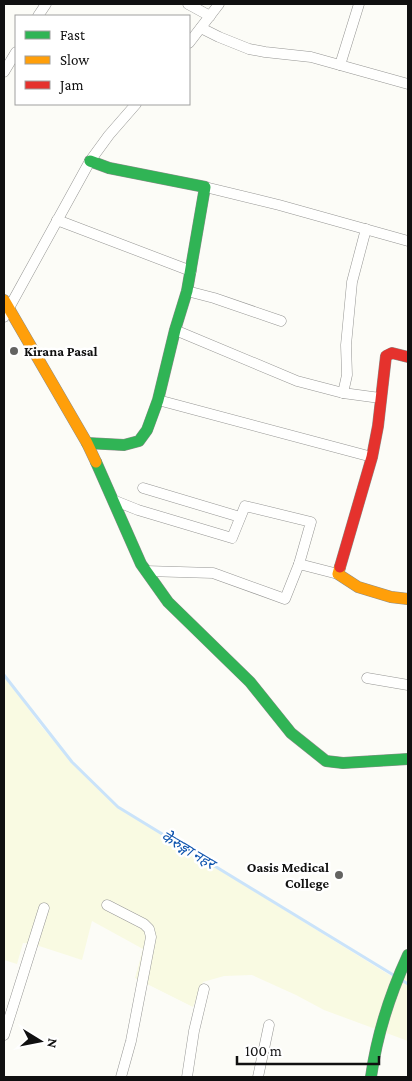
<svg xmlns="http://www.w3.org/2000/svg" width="412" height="1081" font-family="'Crimson Pro','Noto Sans Devanagari',serif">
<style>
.farmland{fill:#f9fae2}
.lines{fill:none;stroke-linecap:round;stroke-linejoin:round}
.stream{stroke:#cae3fa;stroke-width:3}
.street-casing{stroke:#969694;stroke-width:11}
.fast-casing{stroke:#8d8d8b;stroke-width:12}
.slow-casing{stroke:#8d8d8b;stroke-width:12}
.jam-casing{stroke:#8d8d8b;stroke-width:12}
.street{stroke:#fffffe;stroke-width:10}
.fast{stroke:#30b455;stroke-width:11}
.slow{stroke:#ff9f0a;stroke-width:11}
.jam{stroke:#e5322d;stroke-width:11}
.poi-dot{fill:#636361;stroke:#fff;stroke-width:2}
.labels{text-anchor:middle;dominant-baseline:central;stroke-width:5;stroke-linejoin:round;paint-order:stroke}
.poi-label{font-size:14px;font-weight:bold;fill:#101010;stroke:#fff;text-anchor:start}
.water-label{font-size:15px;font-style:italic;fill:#0e54ae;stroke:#fff}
</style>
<rect width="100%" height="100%" fill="#fcfcf7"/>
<polygon class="farmland" points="4,675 41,726 74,764 118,807 396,979 408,970 408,1041 324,1010 296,995 252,975 224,976 203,982 193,1007 135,978 143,949 92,921 82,960 33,944 23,943 17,964 4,960"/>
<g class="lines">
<g class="stream">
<polyline points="4,675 72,762 118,807 395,976"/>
<polyline points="400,979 408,984"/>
</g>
<defs>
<g id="street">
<polyline points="188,4 210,16"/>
<polyline points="38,16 46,4"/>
<polyline points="201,28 219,37 249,49 265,52 311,57 408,84"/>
<polyline points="189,43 219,4"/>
<polyline points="340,65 359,4"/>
<polyline points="4,72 16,52"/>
<polyline points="205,187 279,205 408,241"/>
<polyline points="57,220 191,271"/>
<polyline points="187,291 214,298 281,321"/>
<polyline points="4,317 90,161 109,135 136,104"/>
<polyline points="175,330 297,381 343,393 380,398"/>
<polyline points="343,393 347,375 346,345 352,282 366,229"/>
<polyline points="158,400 372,457"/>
<polyline points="143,488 240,517"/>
<polyline points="113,500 138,510 232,538 245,506 311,522 299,564"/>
<polyline points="146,571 213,573 285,599 299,564 338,574"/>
<polyline points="367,678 408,685"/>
<polyline points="107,905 144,924 149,929 151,937 131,1041 121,1077"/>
<polyline points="4,1035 44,908"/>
<polyline points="187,1077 194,1031 204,989"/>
<polyline points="258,1077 269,1025"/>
</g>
<g id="fast">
<polyline points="87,443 124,445 139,441 147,430 158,400 175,330 187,291 205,187 109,168 90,161"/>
<polyline points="96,462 141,564 168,602 250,682 291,733 326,761 343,763 408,759"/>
<path d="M371,1077c6,-43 19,-83 37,-122"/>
</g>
<g id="slow">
<polyline points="4,300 87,443 96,462"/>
<polyline points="340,567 338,574 358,587 391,597 408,599"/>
</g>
<polyline id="jam" points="340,567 372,457 378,426 386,356 392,353 408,357"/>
</defs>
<use href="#street" class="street-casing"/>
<use href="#fast" class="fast-casing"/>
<use href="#slow" class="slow-casing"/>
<use href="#jam" class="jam-casing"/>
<use href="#street" class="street"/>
<use href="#fast" class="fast"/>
<use href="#slow" class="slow"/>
<use href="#jam" class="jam"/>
</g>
<g class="poi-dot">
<circle cx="14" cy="351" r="5"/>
<circle cx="339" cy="875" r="5"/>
</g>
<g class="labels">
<g class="poi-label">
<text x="24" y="351">Kirana Pasal</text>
<text x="329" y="867" text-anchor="end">Oasis Medical<tspan x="329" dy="16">College</tspan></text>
</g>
<g class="water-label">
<text transform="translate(188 850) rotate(31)">केेरुङ्गा नहर</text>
</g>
</g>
<rect width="412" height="1081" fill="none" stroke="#101010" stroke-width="10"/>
<rect x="15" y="15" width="175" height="90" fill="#ffffff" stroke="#9f9f9f"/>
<rect x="25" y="31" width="25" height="8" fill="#30b455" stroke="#9f9f9f"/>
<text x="60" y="40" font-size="15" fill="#101010">Fast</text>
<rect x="25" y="56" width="25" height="8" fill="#ff9f0a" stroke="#9f9f9f"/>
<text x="60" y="65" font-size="15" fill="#101010">Slow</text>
<rect x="25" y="81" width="25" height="8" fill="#e5322d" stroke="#9f9f9f"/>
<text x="60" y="90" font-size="15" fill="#101010">Jam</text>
<g transform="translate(40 1041) rotate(100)" stroke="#ffffff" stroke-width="4" paint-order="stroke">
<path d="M0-4L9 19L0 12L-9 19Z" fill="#101010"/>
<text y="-8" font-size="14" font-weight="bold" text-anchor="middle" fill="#101010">N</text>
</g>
<path d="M237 1056v8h142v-8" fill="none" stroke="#101010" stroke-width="2.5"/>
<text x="245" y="1056" font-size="15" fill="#101010" stroke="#ffffff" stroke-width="4" paint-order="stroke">100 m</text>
</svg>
